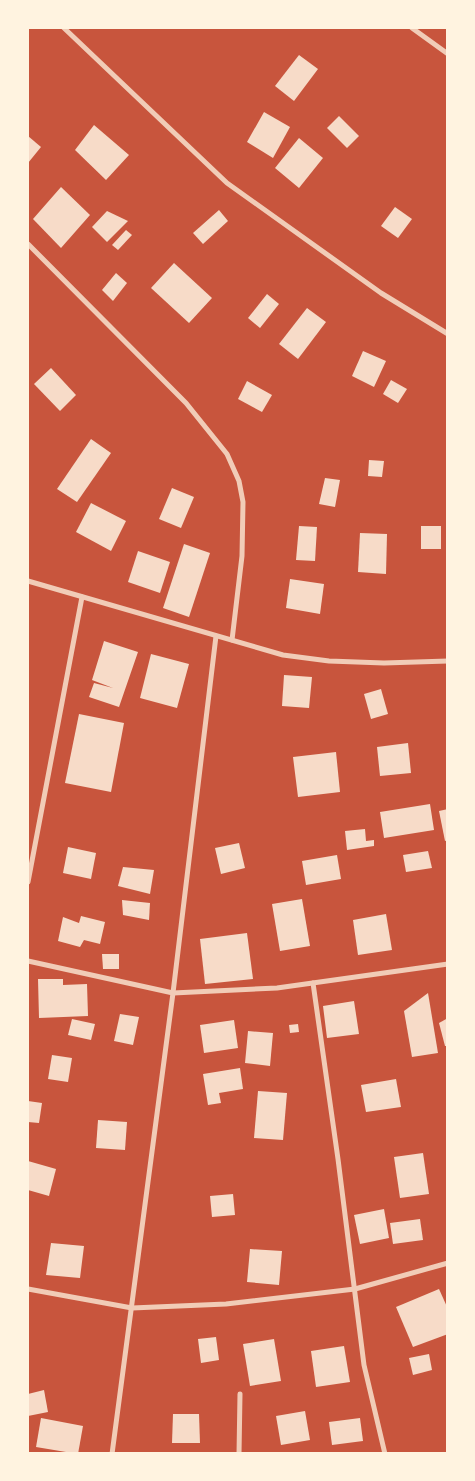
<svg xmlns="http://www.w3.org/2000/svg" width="475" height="1481" font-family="Commissioner,sans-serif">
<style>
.building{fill:#f7dbc8}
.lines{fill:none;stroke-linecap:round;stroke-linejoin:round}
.minor{stroke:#f1ccb7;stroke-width:5}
</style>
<rect width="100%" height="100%" fill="#c8553d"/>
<g class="building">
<polygon points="299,55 318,69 294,101 275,86"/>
<polygon points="264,112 290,127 273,158 247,142"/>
<polygon points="339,116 359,136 347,148 327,128"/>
<polygon points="94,125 129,155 106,180 75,150"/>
<polygon points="28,136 41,147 28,163"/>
<polygon points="299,138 323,158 299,188 275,168"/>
<polygon points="61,187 90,215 61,248 33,219"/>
<polygon points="395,207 412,219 398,238 381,226"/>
<polygon points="219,210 228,221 203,244 193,233"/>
<polygon points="107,211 128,221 107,242 92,227"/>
<polygon points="126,230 132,235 118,250 112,245"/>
<polygon points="174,263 212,298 189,323 151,288"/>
<polygon points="116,273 127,283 113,301 102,290"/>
<polygon points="267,294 279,304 260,328 248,318"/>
<polygon points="307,308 326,322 298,359 279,344"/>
<polygon points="363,351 386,361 374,387 352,376"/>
<polygon points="51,368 76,395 60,411 34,384"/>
<polygon points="391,380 407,389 398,403 383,394"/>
<polygon points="247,381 272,395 262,412 238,399"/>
<polygon points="91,439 111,453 77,502 57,489"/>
<polygon points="369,460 384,461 382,477 368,476"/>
<polygon points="325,478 340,480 335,507 319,504"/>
<polygon points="172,488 194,497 181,528 159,519"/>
<polygon points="91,503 126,521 111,551 76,532"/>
<polygon points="299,526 317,527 315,561 296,560"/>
<rect x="421" y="526" width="20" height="23"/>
<polygon points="360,533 387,534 386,574 358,572"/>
<polygon points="184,544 210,553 189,617 163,608"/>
<polygon points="138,551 170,562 160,593 128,582"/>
<polygon points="290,579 324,584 320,614 286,608"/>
<polygon points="104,641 138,652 119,707 89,697 94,683 113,688 92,680"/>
<polygon points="151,654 189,664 177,708 140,698"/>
<polygon points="284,675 312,677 309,708 282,706"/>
<polygon points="381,689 388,714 371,719 364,694"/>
<polygon points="79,714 124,723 111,792 65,783"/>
<polygon points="408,743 411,773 380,776 377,747"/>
<polygon points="336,752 340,792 298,797 293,757"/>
<polygon points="430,804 434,830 384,838 380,812"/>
<polygon points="448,809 448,840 445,841 439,811"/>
<polygon points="365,829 366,841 374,840 374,846 347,850 345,831"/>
<polygon points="239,843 245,868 221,874 215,848"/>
<polygon points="68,847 96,853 91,879 63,873"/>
<polygon points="428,851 432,868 406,872 403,855"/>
<polygon points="337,855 341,879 306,885 302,861"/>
<polygon points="123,867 154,870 150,894 118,886"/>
<polygon points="302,899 310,946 280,951 272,904"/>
<polygon points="122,900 150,903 149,920 123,915"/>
<polygon points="386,914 392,950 358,955 353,920"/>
<polygon points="81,916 105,922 100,944 84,940 80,947 58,941 63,917 79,923"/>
<polygon points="247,933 253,979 205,984 200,939"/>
<polygon points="102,954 119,954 119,969 103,969"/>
<polygon points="38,979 63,979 63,985 87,984 88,1016 39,1018"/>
<polygon points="428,993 438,1053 412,1057 404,1011"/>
<polygon points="354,1001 359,1034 327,1038 323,1006"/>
<polygon points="120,1014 139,1017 133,1045 114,1041"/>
<polygon points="448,1018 448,1046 445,1046 439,1023"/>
<polygon points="72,1019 95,1024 91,1040 68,1035"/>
<polygon points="234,1020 238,1048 204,1053 200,1025"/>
<polygon points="298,1024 299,1032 290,1033 289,1025"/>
<polygon points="248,1031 273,1033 270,1066 245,1063"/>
<polygon points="52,1055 72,1058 68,1082 48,1079"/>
<polygon points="240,1068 243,1089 219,1093 221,1103 208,1105 203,1074"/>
<polygon points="396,1079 401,1107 366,1112 361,1085"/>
<polygon points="258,1091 287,1093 283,1140 254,1138"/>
<polygon points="28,1101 42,1103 39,1123 28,1122"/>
<polygon points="98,1120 127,1122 125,1150 96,1148"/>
<polygon points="423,1153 429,1194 400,1198 394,1157"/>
<polygon points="28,1161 56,1169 49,1196 28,1190"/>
<polygon points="233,1194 235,1215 212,1217 210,1196"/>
<polygon points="384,1209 389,1238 360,1244 354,1215"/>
<polygon points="420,1219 423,1240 393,1244 390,1223"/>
<polygon points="51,1243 84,1246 80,1278 46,1275"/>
<polygon points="250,1249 282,1251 279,1285 247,1282"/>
<polygon points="439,1289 448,1309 448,1334 413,1347 396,1307"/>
<polygon points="216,1337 219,1360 201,1363 198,1339"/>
<polygon points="274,1339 281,1381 250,1386 243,1344"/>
<polygon points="344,1346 350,1382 316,1387 311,1351"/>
<polygon points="429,1354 432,1370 413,1375 409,1358"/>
<polygon points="44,1390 48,1412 28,1416 28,1394"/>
<polygon points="305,1411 310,1440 281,1445 276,1416"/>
<polygon points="173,1414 199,1414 200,1443 172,1443"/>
<polygon points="41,1418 83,1426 78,1454 36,1447"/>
<polygon points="360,1418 363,1441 332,1445 329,1422"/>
</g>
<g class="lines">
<g class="minor">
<polyline points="64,28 227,183 381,293 448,334"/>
<polyline points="412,28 448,54"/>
<polyline points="28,244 186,403 227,454 239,481 243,502 242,556 232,640"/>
<polyline points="28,581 283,655 329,661 384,663 448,661"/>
<polyline points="28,882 82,597"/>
<polyline points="28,961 173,993 277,988 448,964"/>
<polyline points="313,983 338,1159 364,1365 385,1454"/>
<polyline points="28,1289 132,1308 226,1304 355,1289 448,1263"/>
<polyline points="112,1454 173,993 216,636"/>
<polyline points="239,1454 240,1394"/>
</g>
</g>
<rect width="475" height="1481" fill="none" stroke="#fff3e0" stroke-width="58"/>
</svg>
